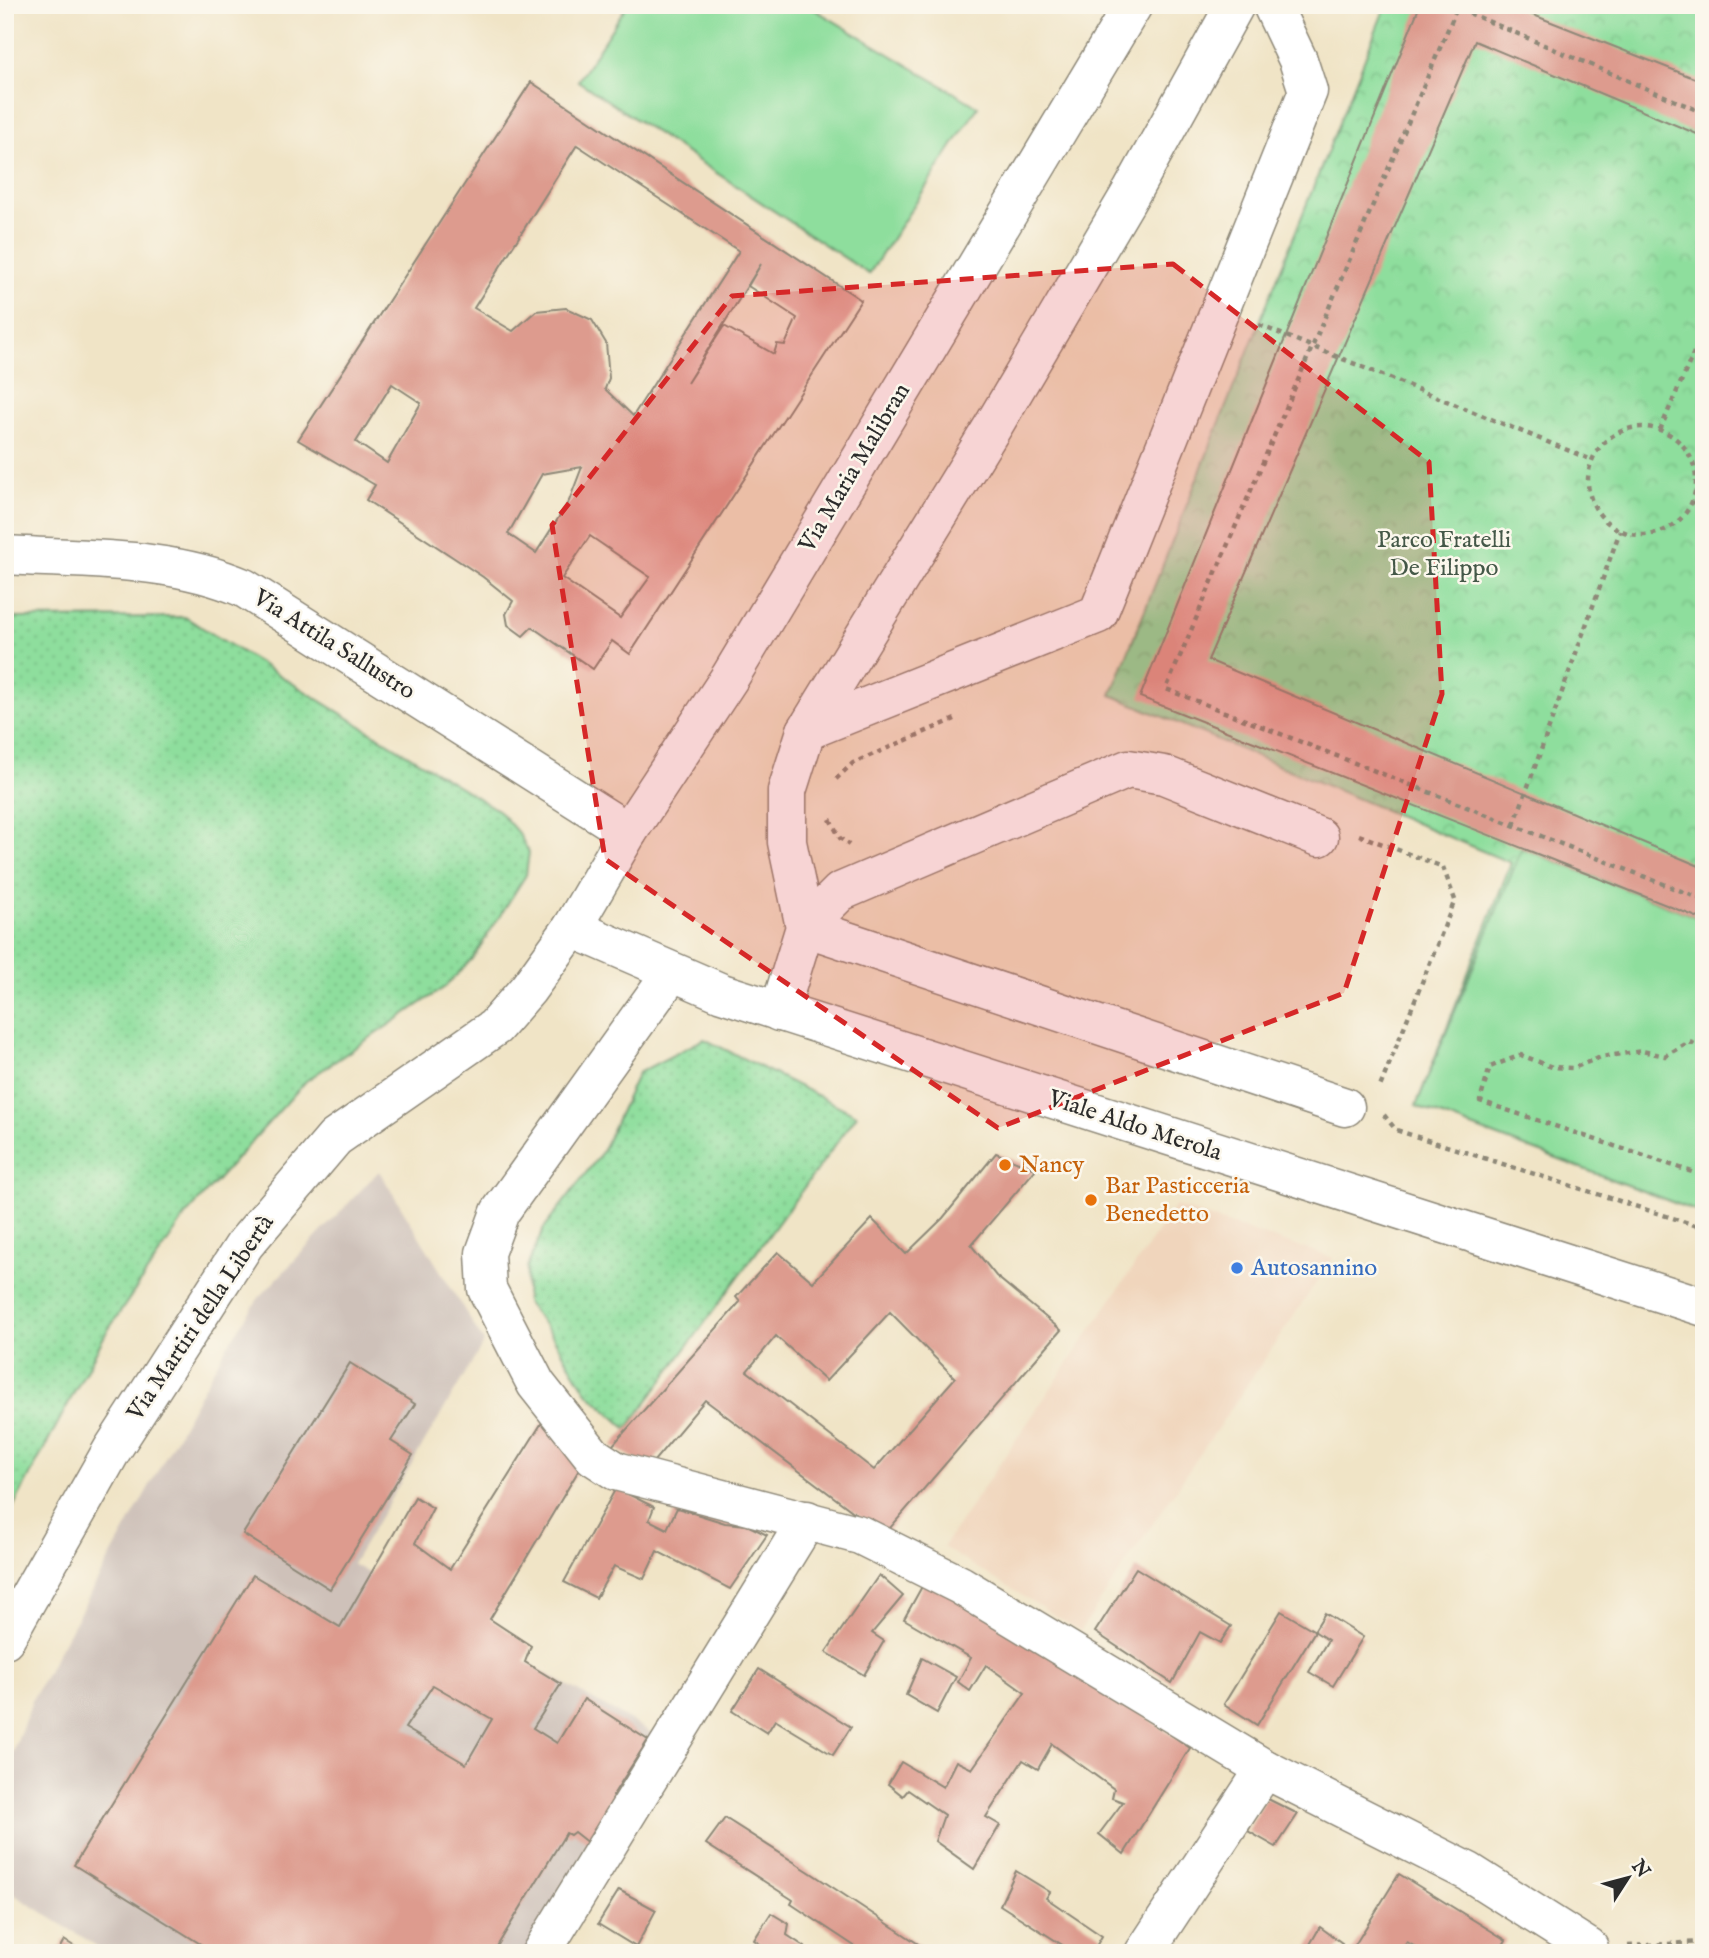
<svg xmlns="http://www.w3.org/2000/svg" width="1709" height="1958" font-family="'IM FELL English',serif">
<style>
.built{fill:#f0d5bc}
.industrial{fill:#cec1b9}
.grass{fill:url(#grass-dots);stroke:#5c8464;stroke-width:2}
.park{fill:url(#park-crowns);stroke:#5c8464;stroke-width:2}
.garden{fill:#8ede9d;stroke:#5c8464;stroke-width:2}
.building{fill:#dd9b8e;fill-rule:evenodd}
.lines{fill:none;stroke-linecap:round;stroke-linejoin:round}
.minor-casing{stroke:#8e8878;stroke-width:41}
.path{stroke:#8e8878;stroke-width:4.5;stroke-dasharray:5 5;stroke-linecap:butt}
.minor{stroke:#fff;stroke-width:38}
.marked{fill:#d62828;fill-opacity:0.2;stroke:#d62828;stroke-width:5;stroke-dasharray:14 9;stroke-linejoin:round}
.food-dot{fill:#e8710a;stroke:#fbf7ec;stroke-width:2.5}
.shop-dot{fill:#3f7fe0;stroke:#fbf7ec;stroke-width:2.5}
.labels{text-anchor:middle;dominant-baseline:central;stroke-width:5;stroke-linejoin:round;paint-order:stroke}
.street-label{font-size:24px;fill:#2b2b2b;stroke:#fbf7ec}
.park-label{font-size:24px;fill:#445848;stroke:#fbf7ec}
.food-label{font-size:24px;fill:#c56008;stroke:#fbf7ec;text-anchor:start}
.shop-label{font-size:24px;fill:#366cbe;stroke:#fbf7ec;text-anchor:start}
</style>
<defs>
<pattern id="grass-dots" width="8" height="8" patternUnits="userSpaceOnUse" patternTransform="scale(1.75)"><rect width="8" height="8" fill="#8ede9d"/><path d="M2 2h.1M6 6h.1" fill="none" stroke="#7bbf87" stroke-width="1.8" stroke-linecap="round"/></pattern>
<pattern id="park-crowns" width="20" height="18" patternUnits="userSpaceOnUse" patternTransform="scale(1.75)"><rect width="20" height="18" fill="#8ede9d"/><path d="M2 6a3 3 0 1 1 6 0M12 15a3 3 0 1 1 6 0" fill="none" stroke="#7bbf87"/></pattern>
</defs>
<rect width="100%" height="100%" fill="#fbf7ec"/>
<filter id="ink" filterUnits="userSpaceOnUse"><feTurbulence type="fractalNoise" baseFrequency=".0143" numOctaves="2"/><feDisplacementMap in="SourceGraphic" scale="14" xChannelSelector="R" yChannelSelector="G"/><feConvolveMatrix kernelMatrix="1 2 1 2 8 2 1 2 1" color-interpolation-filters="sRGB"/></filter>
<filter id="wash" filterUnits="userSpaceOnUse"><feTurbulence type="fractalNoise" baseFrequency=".00686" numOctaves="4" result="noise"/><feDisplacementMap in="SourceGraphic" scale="28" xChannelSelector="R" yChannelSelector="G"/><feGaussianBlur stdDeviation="1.57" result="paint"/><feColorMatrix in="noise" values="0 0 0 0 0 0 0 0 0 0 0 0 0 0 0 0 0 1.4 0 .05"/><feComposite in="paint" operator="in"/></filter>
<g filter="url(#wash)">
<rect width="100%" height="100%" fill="#f0e4c6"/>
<polygon class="built" points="1175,1206 1333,1258 1080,1631 943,1547"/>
<polygon class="industrial" points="379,1171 484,1342 352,1564 661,1738 527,1953 108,1953 5,1889 5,1775 33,1698 222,1354 258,1299"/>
<g class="grass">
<polygon points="185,617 499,811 519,834 529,852 526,875 473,958 445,987 306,1081 186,1215 106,1333 5,1522 5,618"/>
<polygon points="704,1039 857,1115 627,1429 586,1391 550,1332 526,1302 527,1267 544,1228 602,1152 638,1073"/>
</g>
<polygon class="park" points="1386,5 1704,5 1704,1214 1416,1106 1511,863 1111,695"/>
<g class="garden">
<polygon points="627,5 807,5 978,107 869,274 578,81"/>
<polygon points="1522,848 1704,920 1704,1214 1416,1106"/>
</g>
<g id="blocks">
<g class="building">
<polygon points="1420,5 1508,5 1704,82 1704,137 1475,41 1208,660 1704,868 1704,920 1140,697"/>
<path d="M531,82l330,218 -231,354 -18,-13 -19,28 -61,-42 -9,9 -15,-11 -2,-11 7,-13 -30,-24 -117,-77 9,-15 -77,-45zM577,145l162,106 -106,165 -28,-27 4,-11 -3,-35 -14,-23 -26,-12 -30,3 -23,20 -39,-23zM761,264l-13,22 49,32 -12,27 -8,-1 -3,10 -50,-28 -37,57zM392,384l29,19 -34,60 -31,-21zM582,467l-13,34 -33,52 -28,-19 34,-60zM590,536l60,41 -30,41 -58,-40z"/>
<path d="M996,1153l40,16 -65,76 25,31 65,54 -177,205 -179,-135 -56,67 -37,-21 128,-144 -4,-5 42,-45 35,30 59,-63 34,35 37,-36zM890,1312l65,66 -81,92 -127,-99 29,-35 50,45z"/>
<polygon points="350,1363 415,1404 391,1441 413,1455 330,1589 243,1534"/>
<path d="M543,1421l37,47 -90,151 41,27 -6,16 36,22 -28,44 24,15 27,-44 64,41 -35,55 7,3 -27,49 -19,-15 -4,3 -4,-2 -73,120h-278l-141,-88 179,-290 87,52 75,-130 18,11 -18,35 35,26zM433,1685l59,34 -26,45 -61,-36z"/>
<polygon points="616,1488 654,1507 649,1520 667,1529 677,1508 725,1523 747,1525 767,1535 730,1589 657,1551 644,1579 614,1566 596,1598 564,1582"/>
<polygon points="1136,1568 1231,1626 1220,1643 1200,1632 1172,1683 1095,1632"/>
<polygon points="879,1575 903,1596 872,1633 884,1641 864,1675 826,1652"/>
<polygon points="925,1581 1027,1634 1190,1748 1124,1854 1099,1834 1123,1802 1112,1798 1114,1789 1052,1744 1038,1769 1023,1760 986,1817 1000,1825 974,1869 935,1841 944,1815 908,1790 903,1796 888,1784 901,1762 943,1787 956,1761 972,1769 1025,1693 986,1665 970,1691 958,1682 971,1658 904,1619"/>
<polygon points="1281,1611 1315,1631 1257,1725 1224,1704"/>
<polygon points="1325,1613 1363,1637 1333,1686 1309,1672 1328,1640 1314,1631"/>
<polygon points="922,1658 956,1677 937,1713 906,1695"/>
<polygon points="759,1669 851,1727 833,1755 775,1720 767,1733 732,1711"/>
<polygon points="1266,1798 1298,1814 1276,1847 1248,1831"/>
<polygon points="725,1818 811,1873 926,1949 924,1953 865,1953 791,1904 793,1900 706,1844"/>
<polygon points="1016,1871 1050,1892 1046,1898 1102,1936 1092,1953 1075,1953 1000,1905"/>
<polygon points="1399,1874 1506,1940 1498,1953 1426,1953 1407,1942 1399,1953 1350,1953"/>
<polygon points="619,1890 656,1910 636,1947 598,1924"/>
<polygon points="771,1913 789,1924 787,1935 805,1947 801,1953 774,1953 754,1940"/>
<polygon points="1320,1927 1342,1943 1335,1953 1305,1953"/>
<polygon points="64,1940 85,1953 57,1953"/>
</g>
</g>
</g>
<g filter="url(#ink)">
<use href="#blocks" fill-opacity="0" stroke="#8e8878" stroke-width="2"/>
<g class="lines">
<defs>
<g id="minor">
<path d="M5,555c80,5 165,1 239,33l384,244"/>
<polyline points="806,731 1098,614 1308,91 1298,60 1272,5"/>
<polyline points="1319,837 1164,775 1128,769 840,892 805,927 1345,1107"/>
<polyline points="572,928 722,993 1704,1307"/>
<polyline points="672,972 500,1212 485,1253 487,1289 536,1384 593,1456 616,1471 860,1535 960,1585 1265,1769 1469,1872 1589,1948"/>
<polyline points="779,1012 805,927 787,842 787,791 806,731 995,423 1132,191 1235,5"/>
<polyline points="5,1639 112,1450 245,1244 335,1138 495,1027 528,989 572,928 628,832 730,677 1133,5"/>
<polyline points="541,1953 807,1520"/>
<polyline points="1144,1953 1265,1769"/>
</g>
</defs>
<use href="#minor" class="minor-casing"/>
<g class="path">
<polyline points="1704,113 1457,8 1166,689 1704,900"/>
<polyline points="1259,325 1592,460"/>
<circle cx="1642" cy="481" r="54"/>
<polyline points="1660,430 1704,329"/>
<polyline points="1693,502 1704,506"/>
<polyline points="836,779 853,763 955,719"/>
<polyline points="830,819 840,838 849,845"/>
<polyline points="1514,825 1620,531"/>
<polyline points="1359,835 1443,867 1455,900 1380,1087"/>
<polyline points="1704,1047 1689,1042 1665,1056 1642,1051 1601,1057 1573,1068 1552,1067 1521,1055 1490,1067 1480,1101 1704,1176"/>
<polyline points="1384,1115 1396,1130 1704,1228"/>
<polyline points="1628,1946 1704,1942"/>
</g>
<use href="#minor" class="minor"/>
</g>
</g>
<path class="marked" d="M1173,264l256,198 13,232 -98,299 -346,135 -393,-269 -53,-334 180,-229z"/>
<g class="food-dot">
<circle cx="1005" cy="1165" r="7"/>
<circle cx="1091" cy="1200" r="7"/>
</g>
<circle class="shop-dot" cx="1237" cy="1268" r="7"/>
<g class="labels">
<g class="street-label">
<text transform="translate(855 468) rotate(-59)">Via Maria Malibran</text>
<text transform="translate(334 645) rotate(32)">Via Attila Sallustro</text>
<text transform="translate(1135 1126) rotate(18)">Viale Aldo Merola</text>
<text transform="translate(201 1318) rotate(-56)">Via Martiri della Libertà</text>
</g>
<g class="park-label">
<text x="1444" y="540">Parco Fratelli<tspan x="1444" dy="28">De Filippo</tspan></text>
</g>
<g class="food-label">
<text x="1019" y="1165">Nancy</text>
<text x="1105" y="1186">Bar Pasticceria<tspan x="1105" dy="28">Benedetto</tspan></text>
</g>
<g class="shop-label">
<text x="1251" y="1268">Autosannino</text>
</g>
</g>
<rect width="1709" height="1958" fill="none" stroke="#fbf7ec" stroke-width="28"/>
<g transform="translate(1628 1878) rotate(54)" stroke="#fbf7ec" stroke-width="5" paint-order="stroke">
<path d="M0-5L12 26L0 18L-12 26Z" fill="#2b2b2b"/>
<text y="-10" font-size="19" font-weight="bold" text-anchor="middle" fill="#2b2b2b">N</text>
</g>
</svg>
